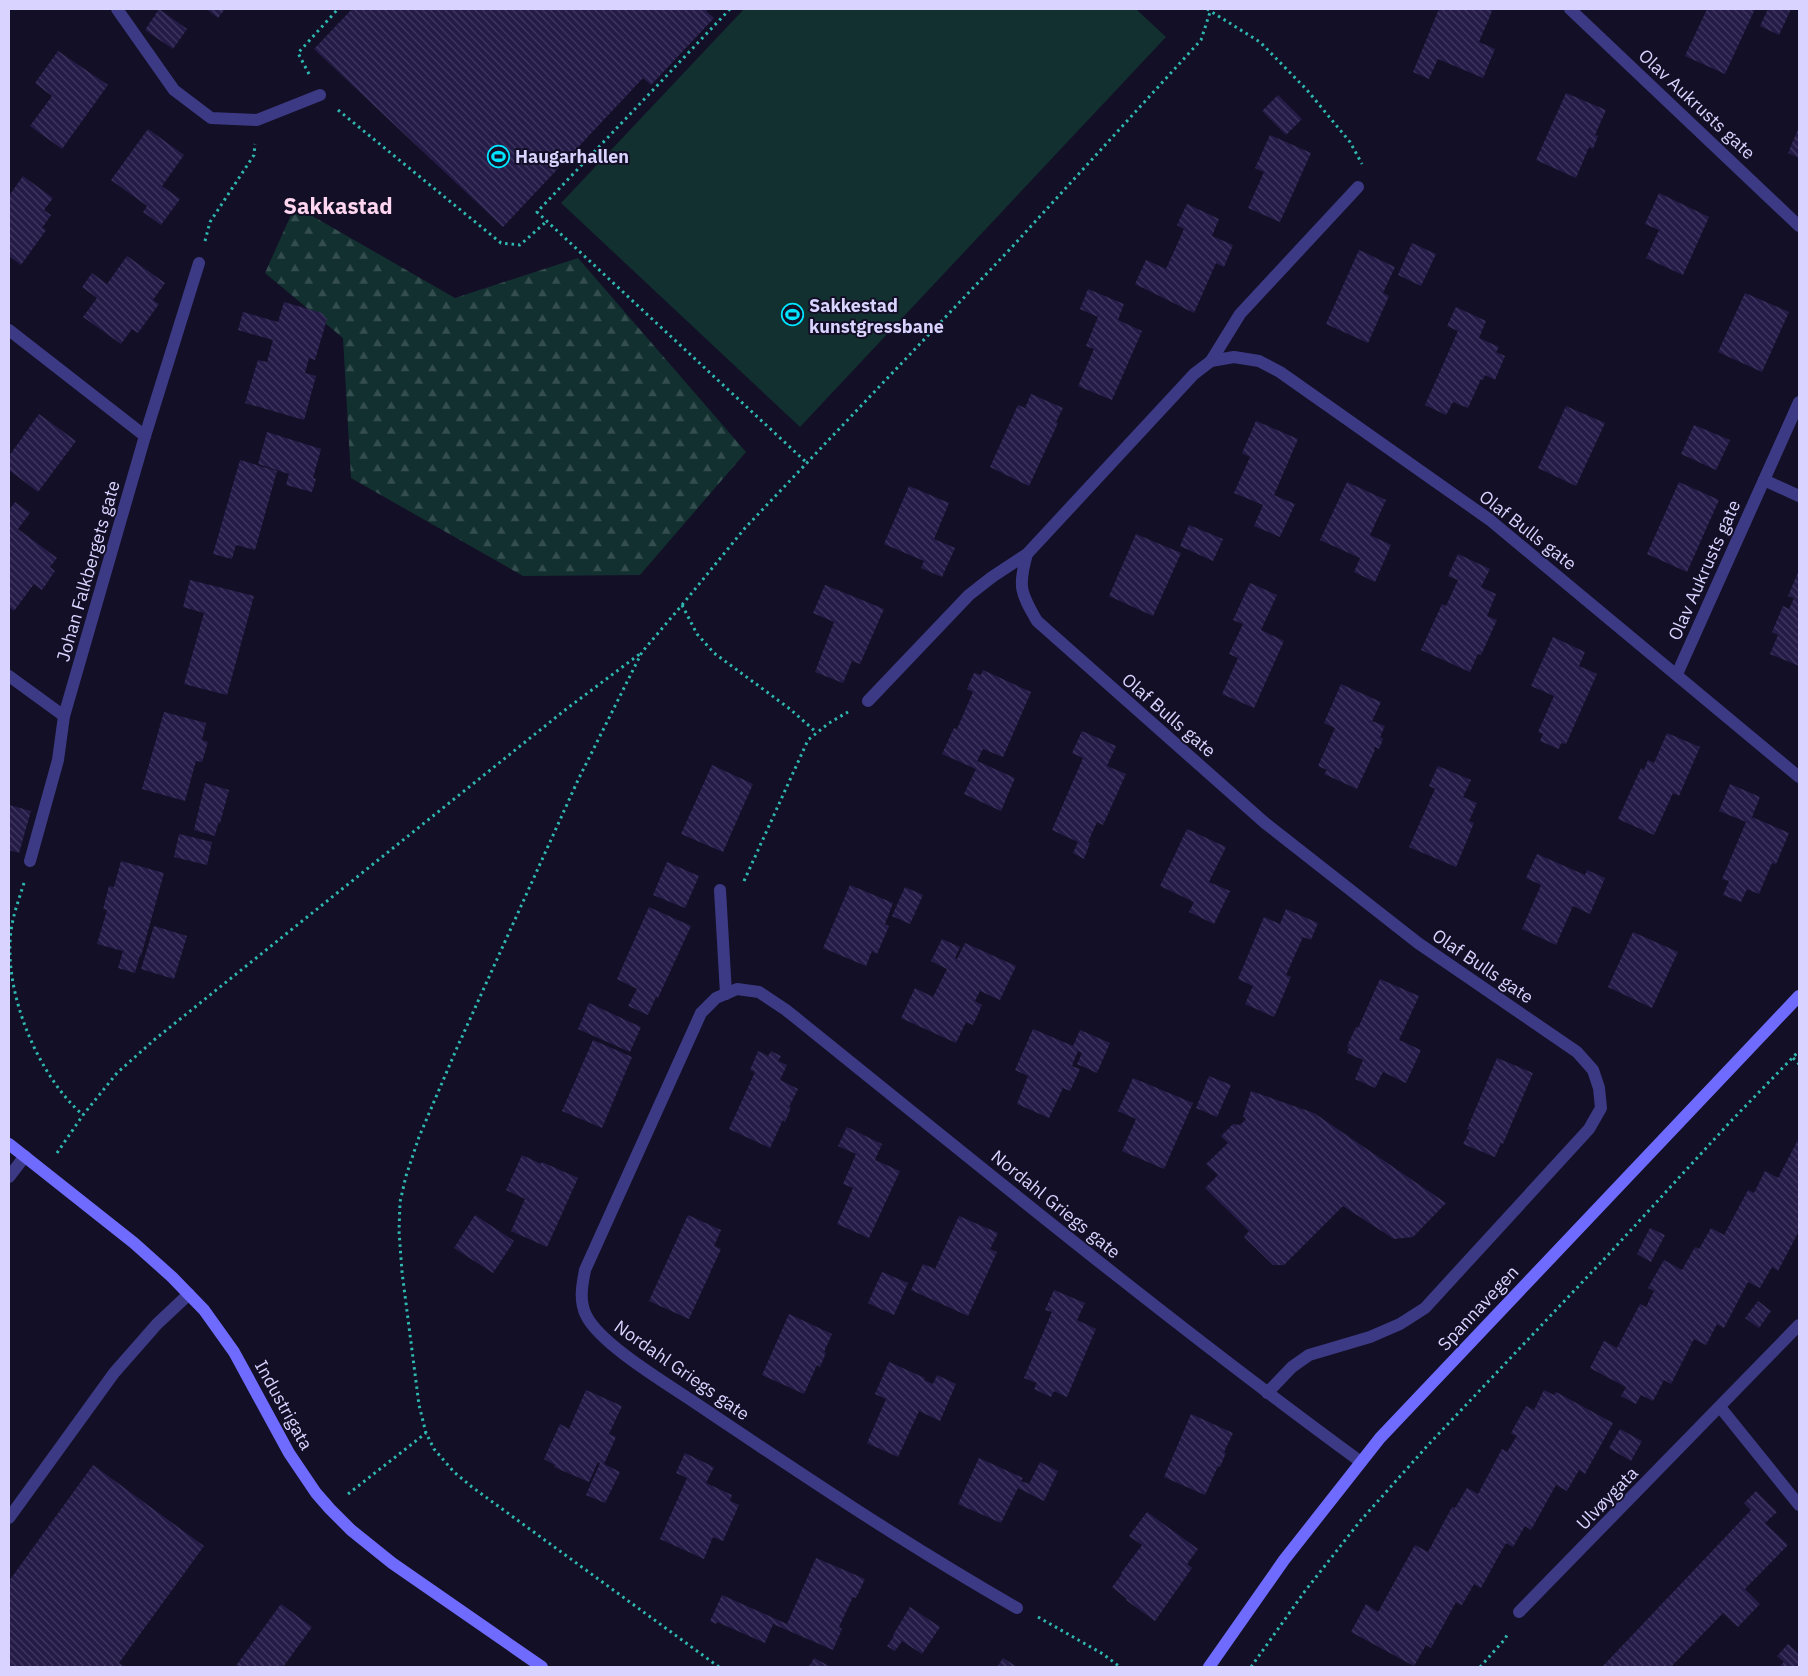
<svg xmlns="http://www.w3.org/2000/svg" width="1808" height="1676" font-family="'IBM Plex Sans',sans-serif">
<style>
.forest{fill:url(#forest-firs)}
.garden{fill:#12302f}
.building{fill:url(#building-back-hatch)}
.lines{fill:none;stroke-linecap:round;stroke-linejoin:round}
.path{stroke:#2fb8b0;stroke-width:3;stroke-dasharray:2.5 4;stroke-linecap:butt}
.lane{stroke:#3d3a85;stroke-width:12}
.street{stroke:#3d3a85;stroke-width:12}
.secondary{stroke:#6f6bff;stroke-width:12}
.labels{text-anchor:middle;dominant-baseline:central;stroke-width:4;stroke-linejoin:round;paint-order:stroke}
.street-label{font-size:18px;fill:#d9d4ff;stroke:#130f26}
.poi-label{font-size:18px;font-weight:bold;fill:#d9d4ff;stroke:#130f26;text-anchor:start}
.district-label{font-size:22px;font-weight:bold;fill:#ffd6f0;stroke:#130f26}
</style>
<defs>
<pattern id="forest-firs" width="22" height="20" patternUnits="userSpaceOnUse" patternTransform="scale(1.25)"><rect width="22" height="20" fill="#12302f"/><path d="M5 1l3.5 6h-7zM16 11l3.5 6h-7z" fill="#344d4e"/></pattern>
<pattern id="building-back-hatch" width="6" height="6" patternUnits="userSpaceOnUse" patternTransform="scale(1.25)"><rect width="6" height="6" fill="#241b47"/><path d="M-1 5l2 2M0 0l6 6M5-1l2 2" fill="none" stroke="#433b63"/></pattern>
</defs>
<rect width="100%" height="100%" fill="#130f26"/>
<polygon class="forest" points="295,206 455,298 578,258 746,452 640,575 523,576 351,478 343,338 265,273"/>
<polygon class="garden" points="744,9 1136,9 1166,37 800,427 561,203"/>
<g class="building">
<polygon points="159,9 187,29 173,49 145,30"/>
<polygon points="206,9 225,9 218,18"/>
<polygon points="352,9 708,9 706,11 714,18 651,85 643,78 503,227 314,49"/>
<polygon points="1439,9 1493,9 1479,42 1495,49 1483,78 1438,59 1429,79 1413,72"/>
<polygon points="1707,9 1755,9 1725,74 1685,56"/>
<polygon points="1768,9 1791,9 1779,35 1760,26"/>
<polygon points="58,51 108,85 62,149 30,126 52,96 35,83"/>
<polygon points="1566,93 1606,110 1595,135 1598,136 1593,149 1589,147 1576,178 1536,160"/>
<polygon points="1278,95 1302,119 1286,135 1262,111"/>
<polygon points="1799,127 1799,158 1788,153"/>
<polygon points="148,129 184,155 162,186 180,199 161,225 143,212 147,206 111,180"/>
<polygon points="1270,135 1311,153 1280,222 1248,208 1264,172 1255,168"/>
<polygon points="23,176 53,198 44,210 51,215 42,228 46,230 21,265 9,256 9,196"/>
<polygon points="1659,193 1709,217 1683,275 1646,258 1659,230 1645,224"/>
<polygon points="1187,204 1219,219 1212,236 1233,245 1224,267 1216,263 1194,313 1135,284 1146,260 1166,269 1184,229 1177,225"/>
<polygon points="1412,243 1436,254 1421,286 1398,275"/>
<polygon points="1359,250 1395,267 1383,293 1389,296 1368,343 1326,324"/>
<polygon points="127,256 165,283 153,300 159,304 138,333 132,329 121,344 83,317 97,298 82,287 92,273 107,284"/>
<polygon points="1088,289 1124,304 1118,320 1142,331 1112,400 1078,386 1094,349 1086,346 1098,317 1080,309"/>
<polygon points="1745,293 1789,312 1762,372 1718,352"/>
<polygon points="284,302 322,313 322,314 327,319 315,360 309,358 305,373 316,376 304,420 245,403 258,360 267,362 273,340 238,330 243,312 278,322"/>
<polygon points="1456,307 1486,321 1479,338 1499,347 1496,352 1505,356 1495,380 1485,375 1483,380 1481,379 1468,408 1453,402 1446,415 1425,405 1458,331 1447,326"/>
<polygon points="1031,394 1063,408 1056,422 1058,423 1029,486 990,467 1018,405 1025,408"/>
<polygon points="1566,406 1605,423 1576,486 1538,468"/>
<polygon points="39,414 76,441 38,492 9,470 9,456"/>
<polygon points="1256,421 1298,439 1274,495 1295,504 1280,537 1254,526 1263,505 1234,493 1250,457 1242,453"/>
<polygon points="1694,425 1730,440 1716,470 1681,454"/>
<polygon points="267,432 321,449 313,478 316,479 312,492 286,485 289,474 258,464"/>
<polygon points="240,460 277,471 255,550 236,545 232,559 213,554"/>
<polygon points="1347,482 1386,500 1370,535 1391,545 1375,582 1354,572 1360,558 1320,540"/>
<polygon points="1679,482 1719,500 1687,572 1647,554"/>
<polygon points="909,486 949,503 934,539 955,548 942,577 921,568 924,561 884,544"/>
<polygon points="15,502 30,513 18,529 57,558 50,567 55,571 42,590 34,584 14,611 9,607 9,510"/>
<polygon points="1189,525 1223,539 1213,561 1180,546"/>
<polygon points="1136,534 1181,553 1153,616 1109,596"/>
<polygon points="1458,554 1490,569 1481,587 1496,594 1487,616 1497,620 1481,655 1478,654 1470,672 1421,650 1442,604 1446,606 1458,580 1448,576"/>
<polygon points="1799,570 1799,666 1770,654 1778,635 1772,632 1783,606 1789,609 1794,598 1788,596"/>
<polygon points="190,580 254,596 227,695 184,684 204,613 183,607"/>
<polygon points="1250,583 1277,595 1261,630 1284,641 1254,708 1222,694 1238,658 1229,654 1243,624 1233,620"/>
<polygon points="825,585 884,609 860,664 852,661 843,683 815,672 834,622 813,613"/>
<polygon points="1553,637 1585,652 1579,666 1597,674 1566,744 1561,743 1559,749 1540,741 1543,734 1538,732 1554,696 1531,686"/>
<polygon points="983,670 1031,692 1003,757 983,749 977,761 1015,778 1001,811 964,794 976,769 942,754 954,728 957,729 973,692 967,689 974,673 981,675"/>
<polygon points="1341,684 1381,702 1372,721 1385,726 1380,737 1383,739 1379,749 1375,747 1374,749 1375,750 1357,789 1324,774 1327,770 1318,766 1335,728 1324,723"/>
<polygon points="164,712 206,723 202,740 208,742 202,762 196,761 185,801 142,789"/>
<polygon points="1082,731 1116,746 1107,766 1126,774 1103,825 1097,822 1088,842 1090,843 1084,859 1073,853 1078,842 1052,830 1083,758 1072,753"/>
<polygon points="1667,733 1700,747 1679,796 1673,793 1654,835 1618,819 1641,768 1644,770 1648,760 1654,763"/>
<polygon points="712,765 753,784 723,852 681,834"/>
<polygon points="1438,766 1471,780 1463,797 1477,803 1469,821 1474,823 1456,867 1409,847 1435,789 1429,786"/>
<polygon points="205,783 229,790 220,823 218,823 215,836 194,830"/>
<polygon points="1730,784 1760,797 1752,817 1789,833 1776,864 1772,863 1759,894 1747,889 1741,902 1723,895 1729,881 1722,879 1746,822 1719,811"/>
<polygon points="9,805 31,811 19,853 9,850"/>
<polygon points="1187,829 1226,847 1209,882 1230,891 1214,924 1189,912 1194,902 1160,886"/>
<polygon points="179,834 212,842 207,865 174,857"/>
<polygon points="1537,854 1585,875 1587,870 1605,878 1590,914 1573,906 1556,945 1522,929 1541,885 1526,878"/>
<polygon points="121,861 164,873 141,956 140,955 135,973 118,968 123,951 97,944 107,910 103,909 109,886 114,887"/>
<polygon points="667,862 699,876 685,908 653,895"/>
<polygon points="850,885 893,903 885,924 889,926 877,954 872,951 866,966 823,948"/>
<polygon points="905,887 923,895 910,924 892,916"/>
<polygon points="649,907 691,926 658,998 656,997 648,1015 628,1006 637,989 617,979"/>
<polygon points="1286,909 1318,923 1311,940 1303,937 1286,975 1291,977 1274,1017 1245,1004 1253,986 1238,979 1264,917 1280,924"/>
<polygon points="154,926 187,936 174,979 141,969"/>
<polygon points="1633,932 1678,952 1652,1008 1608,987"/>
<polygon points="942,939 960,947 955,958 957,959 965,943 1016,966 1000,1000 980,991 975,1001 982,1005 973,1025 966,1022 956,1043 901,1018 915,988 933,997 947,969 931,961"/>
<polygon points="1380,979 1419,996 1399,1040 1421,1050 1406,1083 1383,1072 1375,1088 1355,1079 1363,1060 1347,1053 1349,1047 1347,1046 1356,1027 1358,1028"/>
<polygon points="589,1003 641,1027 630,1052 578,1029"/>
<polygon points="1033,1029 1073,1046 1080,1030 1110,1043 1097,1073 1077,1064 1082,1053 1078,1051 1072,1066 1080,1069 1070,1091 1063,1088 1049,1118 1017,1104 1028,1076 1015,1070"/>
<polygon points="593,1040 632,1057 602,1128 562,1111"/>
<polygon points="758,1051 768,1056 771,1051 781,1056 778,1061 787,1065 780,1080 798,1089 789,1107 791,1108 785,1122 783,1120 770,1148 729,1129 755,1072 750,1070"/>
<polygon points="1497,1058 1533,1073 1503,1144 1501,1143 1495,1157 1463,1144 1470,1130 1467,1129"/>
<polygon points="1209,1076 1231,1085 1217,1117 1196,1108"/>
<polygon points="1133,1078 1193,1103 1164,1169 1122,1151 1136,1119 1118,1111"/>
<polygon points="1251,1091 1314,1113 1446,1203 1413,1237 1394,1239 1343,1206 1284,1265 1273,1265 1244,1237 1249,1231 1205,1188 1218,1175 1206,1164 1228,1143 1221,1136 1233,1124 1240,1125 1246,1119 1243,1116"/>
<polygon points="847,1127 882,1144 875,1160 900,1171 869,1238 837,1224 853,1188 843,1184 856,1154 838,1146"/>
<polygon points="1799,1138 1799,1231 1778,1271 1772,1267 1760,1288 1748,1282 1724,1328 1717,1324 1706,1345 1694,1339 1671,1384 1664,1380 1653,1401 1641,1395 1636,1404 1621,1396 1626,1387 1590,1368 1604,1341 1617,1348 1640,1304 1646,1307 1654,1291 1648,1288 1664,1260 1682,1270 1695,1247 1699,1249 1711,1228 1724,1235 1748,1190 1754,1193 1765,1171 1778,1178"/>
<polygon points="522,1155 541,1164 542,1162 578,1178 547,1247 511,1231 525,1199 506,1190"/>
<polygon points="475,1215 514,1241 493,1273 454,1248"/>
<polygon points="688,1215 721,1230 714,1246 721,1249 689,1319 649,1301"/>
<polygon points="959,1216 998,1233 990,1249 997,1252 968,1316 911,1290 923,1264 935,1269"/>
<polygon points="1650,1228 1665,1235 1651,1262 1637,1254"/>
<polygon points="882,1272 908,1283 894,1315 868,1303"/>
<polygon points="1054,1290 1085,1303 1077,1320 1096,1329 1067,1397 1054,1391 1051,1397 1034,1389 1037,1383 1024,1378 1052,1312 1045,1310"/>
<polygon points="1758,1301 1771,1311 1759,1328 1745,1318"/>
<polygon points="789,1314 832,1334 824,1352 826,1353 820,1367 817,1365 804,1394 762,1375"/>
<polygon points="889,1362 925,1378 924,1380 933,1384 937,1375 956,1384 940,1421 919,1411 898,1457 867,1443 886,1399 875,1394"/>
<polygon points="586,1390 622,1406 609,1434 616,1437 604,1464 620,1472 605,1503 586,1495 600,1463 598,1462 589,1482 554,1467 555,1465 544,1459 560,1424 569,1429"/>
<polygon points="1544,1390 1554,1395 1556,1392 1613,1423 1585,1474 1579,1470 1567,1491 1556,1485 1531,1530 1525,1526 1513,1547 1506,1543 1481,1588 1474,1584 1462,1605 1456,1602 1431,1648 1426,1645 1414,1666 1351,1632 1366,1604 1378,1612 1415,1545 1428,1552 1452,1507 1455,1508 1467,1488 1478,1494 1502,1449 1507,1452 1517,1436 1511,1433 1526,1406 1534,1410"/>
<polygon points="1191,1414 1233,1433 1224,1452 1226,1453 1220,1467 1218,1466 1205,1495 1164,1477"/>
<polygon points="1620,1429 1642,1441 1631,1461 1609,1448"/>
<polygon points="685,1453 714,1467 706,1483 732,1495 730,1501 739,1505 723,1541 713,1537 704,1559 660,1539 687,1478 676,1473"/>
<polygon points="979,1458 1023,1478 1021,1481 1029,1484 1040,1462 1058,1471 1044,1501 1018,1488 1001,1523 958,1504"/>
<polygon points="93,1465 204,1546 119,1663 125,1667 9,1667 9,1581"/>
<polygon points="1756,1491 1777,1512 1765,1523 1788,1545 1745,1589 1760,1604 1738,1627 1723,1613 1671,1667 1602,1667 1751,1510 1744,1503"/>
<polygon points="1147,1512 1198,1549 1187,1564 1192,1568 1155,1621 1126,1600 1127,1599 1112,1587 1122,1574 1121,1573 1142,1545 1129,1536"/>
<polygon points="816,1558 865,1579 856,1598 853,1597 839,1627 842,1629 833,1650 773,1624 765,1643 717,1622 716,1624 710,1621 722,1595 787,1624"/>
<polygon points="281,1604 312,1627 283,1667 235,1667"/>
<polygon points="910,1607 940,1627 922,1654 902,1641 895,1651 887,1646 894,1636 893,1635"/>
<polygon points="1788,1644 1799,1654 1799,1667 1779,1667 1784,1662 1777,1656"/>
<polygon points="814,1658 831,1667 809,1667"/>
<polygon points="1003,1658 1017,1667 997,1667"/>
</g>
<g class="lines">
<g class="path">
<polyline points="730,9 537,212 807,463"/>
<polyline points="1207,9 1260,42 1307,90 1350,142 1362,164"/>
<polyline points="309,74 298,53 338,9"/>
<polyline points="338,110 501,243 520,245 547,221"/>
<polyline points="205,241 210,222 254,155 255,144"/>
<polyline points="682,605 697,634 714,653 790,709 816,732"/>
<polyline points="744,881 808,740 829,723 848,712"/>
<path d="M24,883c-5,16 -11,32 -13,48 -8,61 27,145 72,184"/>
<polyline points="1793,1058 1799,1064"/>
<polyline points="57,1153 83,1115 117,1073 154,1040 565,710 641,653"/>
<polyline points="348,1494 426,1433"/>
<polyline points="1038,1617 1103,1654 1120,1667"/>
<polyline points="719,1667 472,1487 454,1472 434,1449 426,1433 419,1405 402,1272 399,1231 400,1202 406,1176 419,1137 456,1050 578,780 642,652 682,605 745,528 1012,247 1201,40 1211,9"/>
<polyline points="1251,1667 1305,1591 1361,1520 1429,1444 1608,1255 1731,1121 1799,1051"/>
<polyline points="1480,1667 1505,1639 1508,1633"/>
</g>
<g class="lane">
<polyline points="117,9 174,90 211,118 257,120 320,95"/>
<polyline points="9,1177 25,1156"/>
<polyline points="9,1518 114,1373 157,1324 189,1294"/>
</g>
<g class="street">
<polyline points="1570,9 1799,226"/>
<polyline points="9,330 145,436"/>
<polyline points="1211,361 1240,314 1358,187"/>
<polyline points="1764,480 1799,496"/>
<polyline points="1677,674 1799,402"/>
<polyline points="9,676 64,716"/>
<polyline points="868,701 969,595 992,577 1027,554"/>
<polyline points="30,861 58,760 64,716 145,436 199,263"/>
<polyline points="720,890 726,994"/>
<path d="M1267,1393l25,-26 17,-12 61,-18 30,-13 25,-16 164,-179 12,-21 -2,-20 -6,-18 -16,-18 -159,-109 -153,-120 -228,-202c-17,-29 -19,-35 -10,-67l167,-180 17,-13 23,-4 25,4 21,11 210,148 309,257"/>
<polyline points="1720,1407 1799,1505"/>
<path d="M1017,1608c-112,-64 -219,-136 -326,-208 -27,-18 -92,-57 -105,-85 -7,-14 -4,-30 -1,-45l116,-257 15,-15 21,-9 22,3 27,18c190,153 378,308 575,452"/>
<polyline points="1519,1612 1799,1325"/>
</g>
<g class="secondary">
<polyline points="9,1144 134,1243 172,1277 204,1310 234,1352 289,1453 316,1493 330,1509 351,1530 392,1563 542,1667"/>
<polyline points="1209,1667 1284,1560 1380,1438 1799,996"/>
</g>
</g>
<defs>
<symbol id="stadium-ring" viewBox="-11 -11 22 22"><circle r="9.5" fill="#130f26" stroke="#00e5ff" stroke-width="1.5"/><path d="M0-5a6.5 5 0 1 0 0 10a6.5 5 0 1 0 0-10ZM-3.5-1.8h7v3.6h-7Z" fill="#00e5ff"/></symbol>
</defs>
<g fill-rule="evenodd">
<use href="#stadium-ring" x="486" y="144" width="25" height="25"/>
<use href="#stadium-ring" x="780" y="302" width="25" height="25"/>
</g>
<g class="labels">
<g class="street-label">
<text transform="translate(1697 104) rotate(43)">Olav Aukrusts gate</text>
<text transform="translate(1528 530) rotate(38)">Olaf Bulls gate</text>
<text transform="translate(1704 570) rotate(-66)">Olav Aukrusts gate</text>
<text transform="translate(88 571) rotate(-74)">Johan Falkbergets gate</text>
<text transform="translate(1169 715) rotate(41)">Olaf Bulls gate</text>
<text transform="translate(1483 966) rotate(34)">Olaf Bulls gate</text>
<text transform="translate(1056 1204) rotate(39)">Nordahl Griegs gate</text>
<text transform="translate(1478 1308) rotate(-47)">Spannavegen</text>
<text transform="translate(682 1370) rotate(35)">Nordahl Griegs gate</text>
<text transform="translate(284 1405) rotate(61)">Industrigata</text>
<text transform="translate(1607 1498) rotate(-46)">Ulvøygata</text>
</g>
<g class="poi-label">
<text x="515" y="156">Haugarhallen</text>
<text x="809" y="305">Sakkestad<tspan x="809" dy="21">kunstgressbane</tspan></text>
</g>
<g class="district-label">
<text x="338" y="205">Sakkastad</text>
</g>
</g>
<rect width="1808" height="1676" fill="none" stroke="#d9d4ff" stroke-width="20"/>
</svg>
